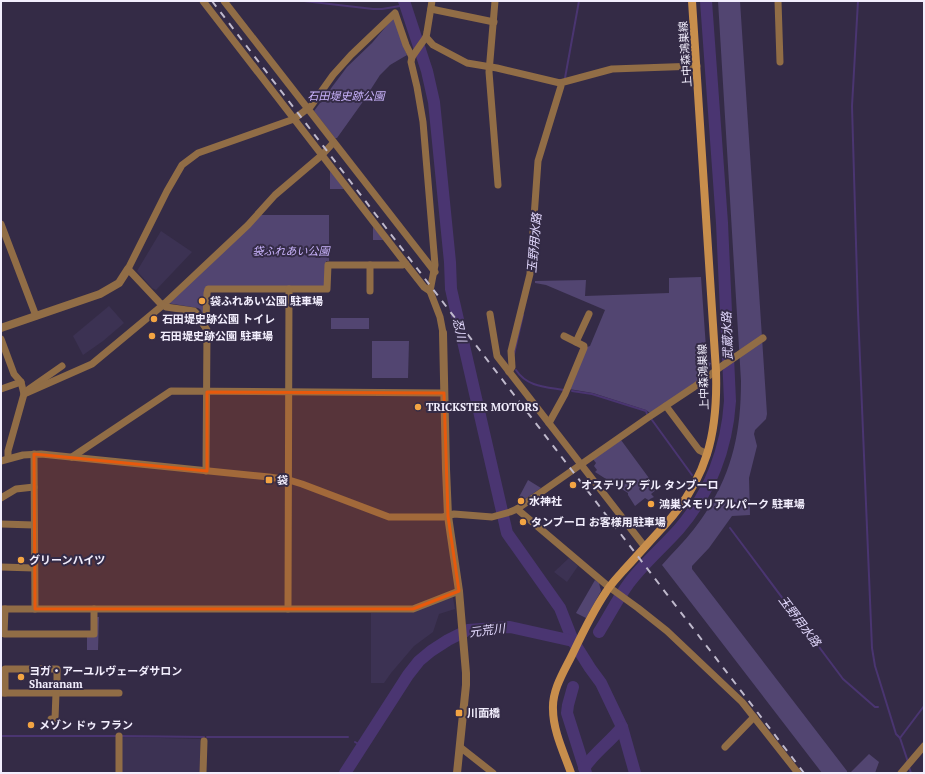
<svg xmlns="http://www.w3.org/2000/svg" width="925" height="774" font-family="'PT Serif','Noto Sans JP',serif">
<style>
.built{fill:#3c3253}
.green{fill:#524571}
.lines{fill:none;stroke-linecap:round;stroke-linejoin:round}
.stream{stroke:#4a3571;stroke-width:2}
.river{stroke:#4a3571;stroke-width:12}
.minor{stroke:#916d46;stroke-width:7}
.tertiary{stroke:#916d46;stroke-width:8}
.secondary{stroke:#c88e4c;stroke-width:8}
.rail{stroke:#bfb9cc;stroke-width:2;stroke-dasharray:7 7;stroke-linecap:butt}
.marked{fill:#e8590c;fill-opacity:0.2;stroke:#e8590c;stroke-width:3;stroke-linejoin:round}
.poi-dot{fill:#f3a443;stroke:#342b46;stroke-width:1.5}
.labels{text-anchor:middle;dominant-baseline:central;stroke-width:4;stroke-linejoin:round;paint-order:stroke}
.street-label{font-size:11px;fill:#f2eefd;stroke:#342b46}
.park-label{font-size:11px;font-style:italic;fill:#c9b3fc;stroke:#342b46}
.poi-label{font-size:11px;font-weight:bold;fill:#f2eefd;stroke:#342b46;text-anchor:start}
.water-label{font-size:12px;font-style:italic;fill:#e1d7fc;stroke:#342b46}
</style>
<rect width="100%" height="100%" fill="#342b46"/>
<g class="built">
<polygon points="161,231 192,252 156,290 152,288 137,271"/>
<polygon points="109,306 124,323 103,341 83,355 73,336"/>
<polygon points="569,558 578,566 567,582 554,572"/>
<polygon points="452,597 453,598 455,609 439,614 433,632 414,646 391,673 384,683 371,683 371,613 412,612"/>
<polygon points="121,737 200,739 200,773 123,773 121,772"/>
</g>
<g class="green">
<path d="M718,1h22l27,413 -1,5 -11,11 -1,4 3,12 -8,32 1,37 -18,1 -23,32 -17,18v3l155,202v2h-25l-160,-208c10,-12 22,-23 32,-36 36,-47 47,-90 47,-148z"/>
<polygon points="394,17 407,55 390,65 380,75 362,103 337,138 335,138 314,111 347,67 372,43"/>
<polygon points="330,170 344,189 330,189"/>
<polygon points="261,215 329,215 329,261 326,261 326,285 324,287 205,287 205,314 203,316 201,310 198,308 167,303"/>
<polygon points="373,227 384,240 373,240"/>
<path d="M701,277l6,85 4,1c-7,20 -44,38 -61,50l-4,-3 -53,-17 -24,-4 18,-42 3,-1 15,-36 -59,-25 -11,-2v-2l51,-1 -1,16 84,-3v-15z"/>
<rect x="331" y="318" width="38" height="11"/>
<polygon points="372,341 409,341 408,378 372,378"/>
<polygon points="621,440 657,489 651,494 654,497 650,499 650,501 645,498 635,506 628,495 628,493 595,472 597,470 594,466 596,463 593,459"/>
<polygon points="528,480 541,488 522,501 518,499"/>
<polygon points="595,580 599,583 601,591 586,618 576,613"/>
<polygon points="96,617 99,617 98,650 87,650 87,637 96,637"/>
<polygon points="869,754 879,762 875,773 850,773"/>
</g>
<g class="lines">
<g class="stream">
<polyline points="304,1 373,9 382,9 406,5"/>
<polyline points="858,1 852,106 858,311 872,648 875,666 888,708 896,734 900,738 908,762"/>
<polyline points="565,78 579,1"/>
<polyline points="514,354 523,315"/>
<path d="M516,370c11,17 30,17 48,20"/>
<polyline points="572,391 592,394 646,411 647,414"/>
<polyline points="652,420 692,475"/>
<polyline points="730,528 843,679 875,707 878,707"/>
<polyline points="1,736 118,736"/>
<polyline points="121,736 204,737"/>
<polyline points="207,737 348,737"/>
<polyline points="900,738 924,706"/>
<polyline points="355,742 362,746"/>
<polyline points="909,767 911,773"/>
</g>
<g class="river">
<polyline points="404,1 427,71 434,102 450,262 451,289 507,533 560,608 573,641 590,668 601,683 622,727 635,773"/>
<path d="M599,632c10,-16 19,-34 30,-49 15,-20 34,-36 50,-54 31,-36 48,-81 51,-128l-8,-178 -16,-222"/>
<polyline points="573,687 568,705 567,713 586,773"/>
<path d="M584,768c11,-16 26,-26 38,-41"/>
<polyline points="345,773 408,675 419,661 431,651 448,640 468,630 510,627 573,641"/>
</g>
<g class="minor">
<polyline points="203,1 406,264 424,287 430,291"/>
<polyline points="224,1 435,272"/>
<polyline points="432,1 427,32 426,37 412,57 411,62 417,87 423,122 435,265 430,291 440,317 443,333"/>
<polyline points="495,1 489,72 498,185"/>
<polyline points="778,1 780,62"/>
<polyline points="431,9 494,22"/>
<polyline points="426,37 433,45 467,63 497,68 560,83 612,69 697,66"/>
<polyline points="1,224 36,316"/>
<polyline points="370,291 370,265"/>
<polyline points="490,314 497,356 645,547"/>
<polyline points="204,325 206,317 207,293 208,289 327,289 328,265 402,265 406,264"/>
<polyline points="1,339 14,374 21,382 24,394 8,451 8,458"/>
<polyline points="576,342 589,314"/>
<polyline points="509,372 512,367 511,351 530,274 538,161 561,86 560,83"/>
<polyline points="1,389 21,382"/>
<polyline points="29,389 62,366"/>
<polyline points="24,394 92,364 163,305 248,225 275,195 322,155 333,143"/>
<polyline points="666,406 699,450 707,454"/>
<polyline points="549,423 565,394 584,348 584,346 564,336"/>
<polyline points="34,454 35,609"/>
<polyline points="72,457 171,391 444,393"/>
<polyline points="1,461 23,455 41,454 269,477 289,480 302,484 389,517 443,517 454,514 492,517 510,512 517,509 646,419 694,387 722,366 763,338"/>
<polyline points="206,471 207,330 196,313 194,311 166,307 159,302 128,269 167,191 182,165 198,153 294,119 311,106 333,75 351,55 395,13 406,45 412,57"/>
<polyline points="1,498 16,489 34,487"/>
<polyline points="517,509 609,587 638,608 667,631 742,702 798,773"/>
<polyline points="1,524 34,525"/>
<polyline points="1,567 34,568"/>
<polyline points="1,609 413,609 459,591"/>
<polyline points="5,609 4,634 94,634 94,609"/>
<polyline points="288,609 289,289"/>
<polyline points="1,693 119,693"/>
<polyline points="5,693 5,669 57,669 57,693"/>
<polyline points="51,719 55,719 56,693"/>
<polyline points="460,747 493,773"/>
<polyline points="725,747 754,717"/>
<polyline points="119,773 119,736"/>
<polyline points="203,773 204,741"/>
<polyline points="901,773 924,746"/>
</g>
<g class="tertiary">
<polyline points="1,328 100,294 119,283 128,269"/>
<polyline points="443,333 446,469 448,516 459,591 466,673 466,685 457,773"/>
</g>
<path class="secondary" d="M571,773c-7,-20 -18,-42 -18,-64 -1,-20 12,-39 20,-56 10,-21 20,-42 33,-61 5,-8 11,-14 17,-21 14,-15 27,-30 41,-45 43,-47 54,-92 52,-155l-24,-370"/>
<polyline class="rail" points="212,1 804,773"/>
</g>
<path class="marked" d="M207,392l237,1 4,123 11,75 -46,18h-378l-1,-155 173,17z"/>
<g class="poi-dot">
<circle cx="202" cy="301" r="4"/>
<circle cx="154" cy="319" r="4"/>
<circle cx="152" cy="336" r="4"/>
<circle cx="418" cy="407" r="4"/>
<rect x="265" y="476" width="8" height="8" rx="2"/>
<circle cx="573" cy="485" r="4"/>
<circle cx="521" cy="501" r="4"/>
<circle cx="651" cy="504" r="4"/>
<circle cx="523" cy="522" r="4"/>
<circle cx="21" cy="560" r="4"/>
<circle cx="21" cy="677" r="4"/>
<rect x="455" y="709" width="8" height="8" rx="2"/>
<circle cx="31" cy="725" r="4"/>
</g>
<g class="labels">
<g class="street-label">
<text transform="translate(685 54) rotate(-94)">上中森鴻巣線</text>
<text transform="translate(703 377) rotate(-92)">上中森鴻巣線</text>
</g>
<g class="park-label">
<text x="346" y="96">石田堤史跡公園</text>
<text x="291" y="251">袋ふれあい公園</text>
</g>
<g class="poi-label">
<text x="210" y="301">袋ふれあい公園 駐車場</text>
<text x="162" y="319">石田堤史跡公園 トイレ</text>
<text x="160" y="336">石田堤史跡公園 駐車場</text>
<text x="426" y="407">TRICKSTER MOTORS</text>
<text x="277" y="480">袋</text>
<text x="581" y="485">オステリア デル タンブーロ</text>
<text x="529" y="501">水神社</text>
<text x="659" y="504">鴻巣メモリアルパーク 駐車場</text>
<text x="531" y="522">タンブーロ お客様用駐車場</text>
<text x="29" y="560">グリーンハイツ</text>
<text x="29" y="671">ヨガ・アーユルヴェーダサロン<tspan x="29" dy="13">Sharanam</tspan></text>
<text x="467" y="713">川面橋</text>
<text x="39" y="725">メゾン ドゥ フラン</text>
</g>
<g class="water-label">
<text transform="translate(534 243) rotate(-85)">玉野用水路</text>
<text transform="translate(460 330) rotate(77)">忍川</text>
<text transform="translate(727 336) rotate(-92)">武蔵水路</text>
<text transform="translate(800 621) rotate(53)">玉野用水路</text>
<text transform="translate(487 630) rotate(-7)">元荒川</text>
</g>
</g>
<rect width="925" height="774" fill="none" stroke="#f2eefd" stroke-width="4"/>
</svg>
